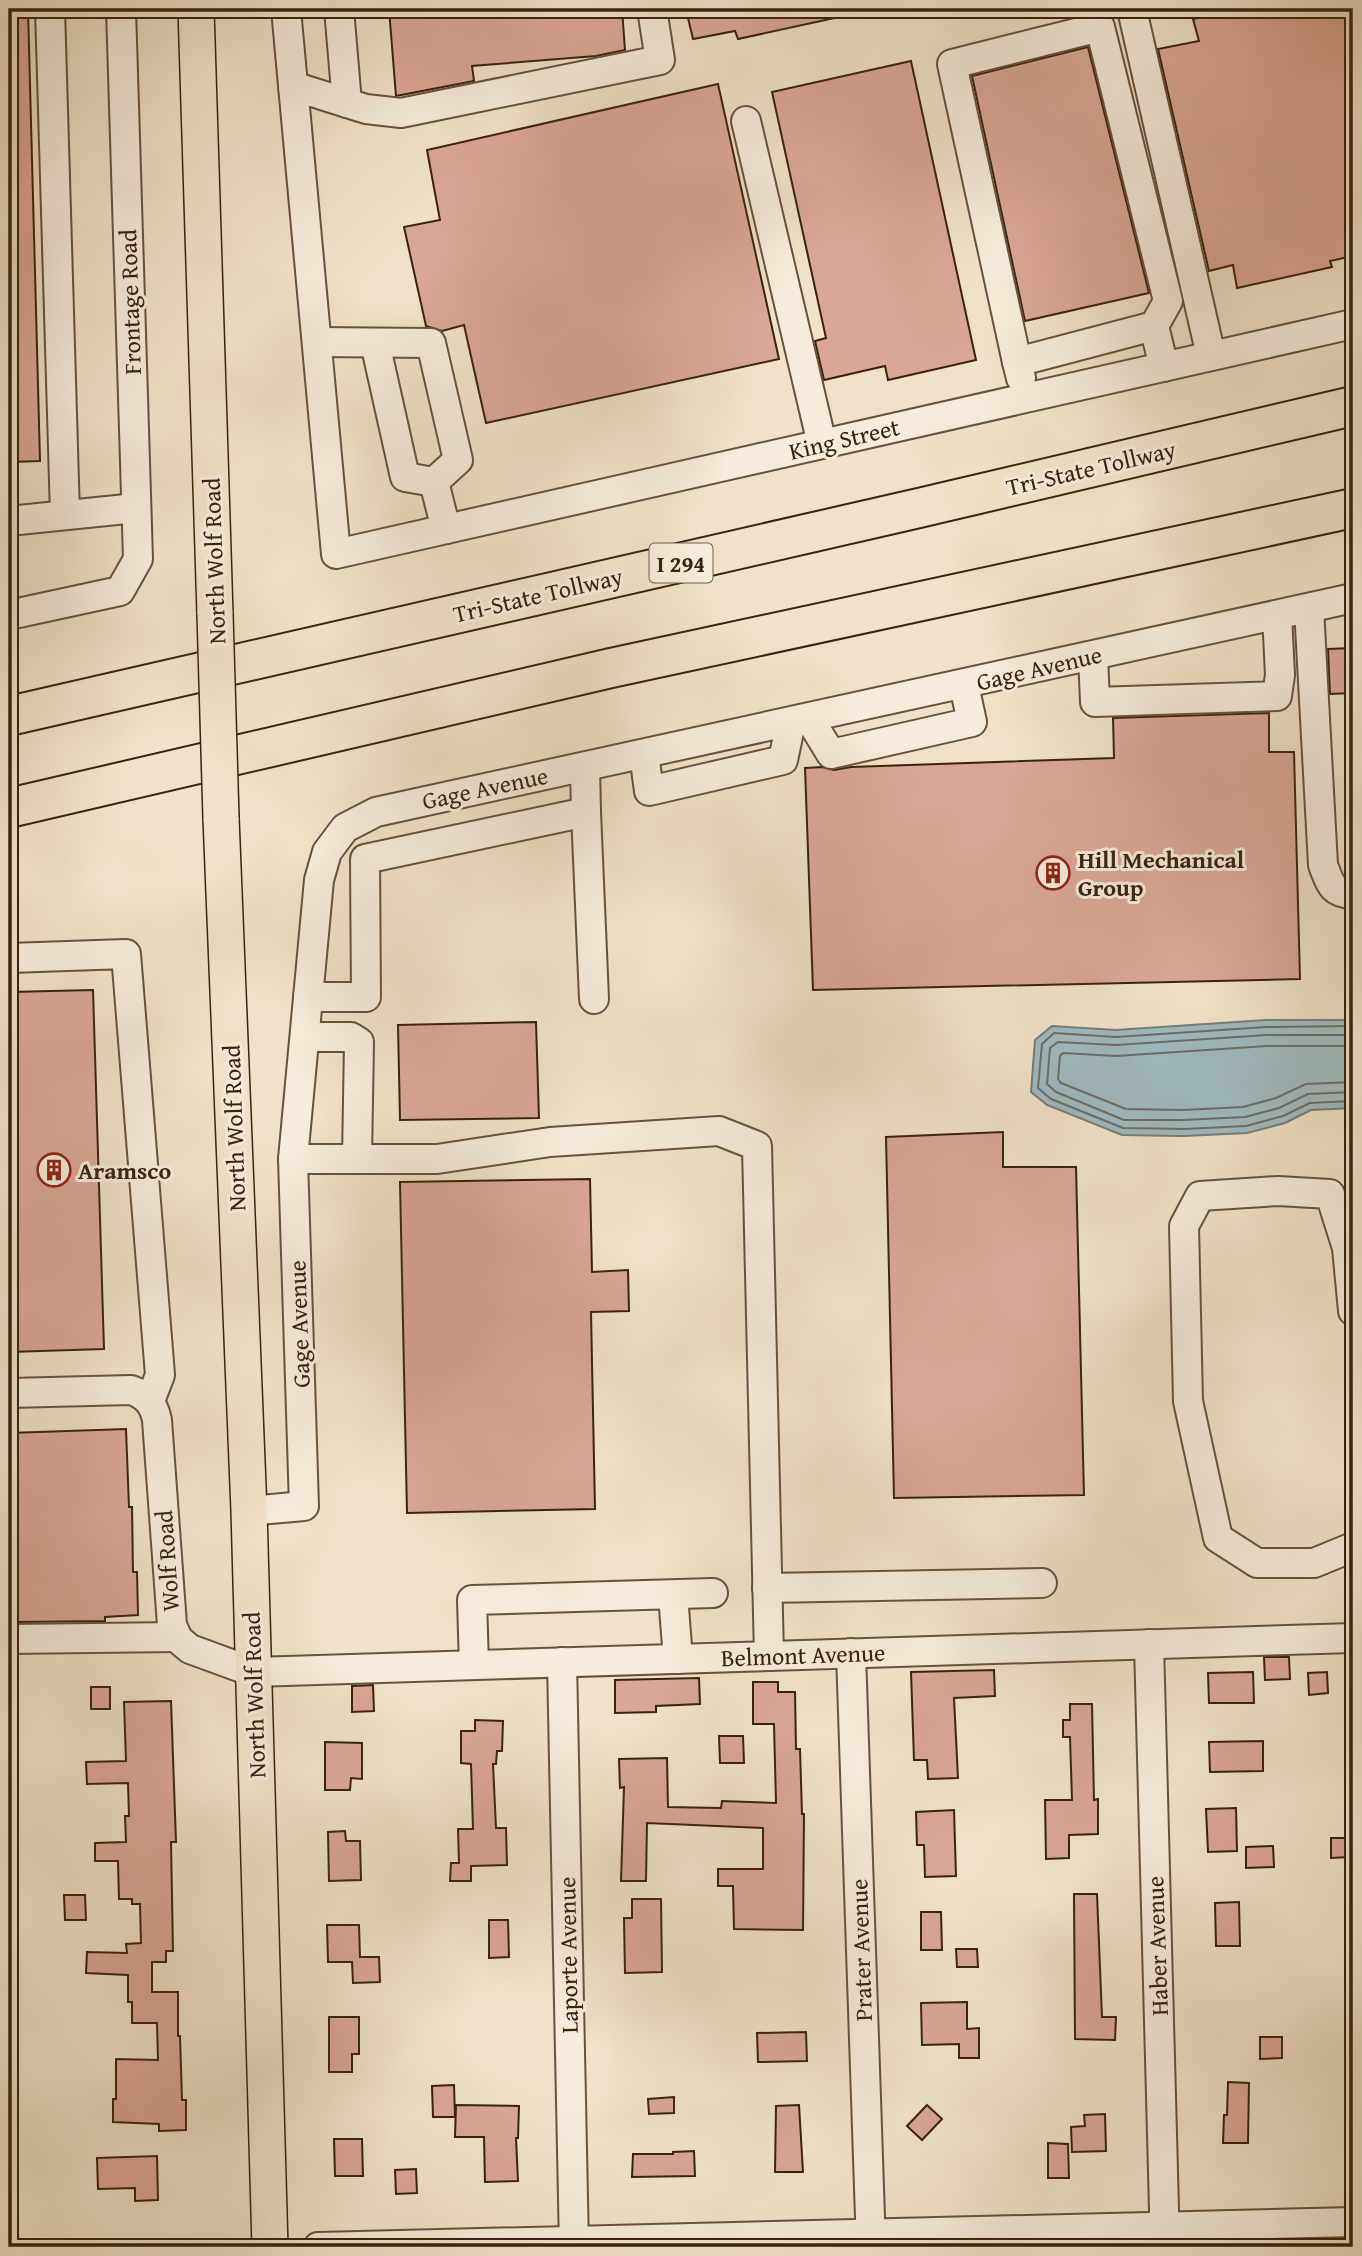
<svg xmlns="http://www.w3.org/2000/svg" width="1362" height="2256" font-family="'Gentium Book Plus',serif">
<style>
.water{fill:#a0bac1;stroke:#777d79;stroke-width:2}
.lines{fill:none;stroke-linecap:round;stroke-linejoin:round}
.shore{stroke:#6c6e68;stroke-width:2}
.building{fill:#daa695;stroke:#39220e;stroke-width:2}
.minor-casing{stroke:#67523c;stroke-width:32}
.major-casing{stroke:#39220e;stroke-width:38}
.highway-casing{stroke:#39220e;stroke-width:42}
.minor{stroke:#f5ecdb;stroke-width:28}
.major{stroke:#f0e2c8;stroke-width:35}
.highway{stroke:#f0e2c8;stroke-width:38}
.rail{stroke:#39220e;stroke-width:5;stroke-dasharray:12 12;stroke-linecap:butt}
.major-bridge-casing{stroke:#39220e;stroke-width:38;stroke-linecap:butt}
.major-bridge{stroke:#f0e2c8;stroke-width:35}
.labels{text-anchor:middle;dominant-baseline:central;stroke-width:6;stroke-linejoin:round;paint-order:stroke}
.shield{fill:#f5ecdb;stroke:#715f4c;stroke-width:2}
.shield-label{font-size:23px;font-weight:bold;fill:#39220e}
.street-label{font-size:24px;fill:#39220e;stroke:#f5ecdb}
.poi-label{font-size:24px;font-weight:bold;fill:#39220e;stroke:#f5ecdb;text-anchor:start}
</style>
<rect width="100%" height="100%" fill="#f0e2c8"/>
<filter id="stains"><feTurbulence type="fractalNoise" baseFrequency=".00286" numOctaves="4"/><feColorMatrix values="0 0 0 0 .2 0 0 0 0 .09 0 0 0 0 .02 0 0 0 .5 -.17"/></filter>
<radialGradient id="worn" r=".72"><stop offset=".6" stop-color="#630" stop-opacity="0"/><stop offset="1" stop-color="#630" stop-opacity=".3"/></radialGradient>
<polygon class="water" points="1266,1020 1353,1020 1353,1108 1311,1110 1285,1123 1247,1133 1184,1136 1122,1135 1047,1105 1031,1092 1035,1040 1052,1026 1116,1030"/>
<g class="lines">
<g class="shore">
<polyline points="1353,1026 1266,1027 1116,1037 1054,1033 1042,1044 1038,1088 1051,1099 1123,1128 1184,1129 1246,1126 1283,1116 1310,1103 1353,1101"/>
<polyline points="1353,1035 1267,1035 1116,1045 1058,1042 1050,1048 1047,1084 1056,1092 1124,1120 1183,1120 1245,1117 1279,1108 1308,1094 1353,1092"/>
<polyline points="1353,1046 1267,1046 1116,1056 1063,1053 1060,1056 1058,1079 1061,1083 1126,1109 1183,1110 1243,1107 1276,1098 1306,1084 1353,1082"/>
</g>
</g>
<g class="building">
<polygon points="9,9 28,9 40,461 9,462"/>
<polygon points="389,9 622,9 625,50 596,56 472,66 474,81 396,96"/>
<polygon points="738,9 843,9 844,16 738,39 735,31 693,39 688,18"/>
<polygon points="1240,9 1353,9 1353,256 1330,261 1332,267 1237,288 1233,265 1209,271 1158,49 1199,41 1193,19"/>
<polygon points="1088,47 1149,293 1025,321 972,76"/>
<polygon points="911,61 976,360 888,380 885,366 824,380 815,341 826,338 772,92"/>
<polygon points="718,84 779,359 486,423 464,325 442,331 426,326 404,227 440,220 427,150"/>
<polygon points="1353,648 1353,693 1330,694 1328,649"/>
<polygon points="1269,713 1269,752 1294,752 1300,979 813,990 805,768 822,767 834,770 851,767 1114,758 1113,718"/>
<polygon points="93,990 104,1349 9,1352 9,992"/>
<polygon points="536,1022 539,1118 400,1120 398,1025"/>
<polygon points="1003,1132 1003,1167 1076,1167 1084,1495 894,1498 886,1137"/>
<polygon points="590,1179 592,1272 628,1270 629,1311 591,1312 595,1509 407,1513 400,1182"/>
<polygon points="126,1429 129,1507 132,1507 133,1572 137,1572 138,1615 105,1617 105,1621 16,1622 9,1501 9,1433"/>
<polygon points="1264,1657 1289,1657 1290,1679 1265,1680"/>
<polygon points="994,1670 995,1696 954,1698 958,1778 928,1779 927,1760 914,1760 911,1672"/>
<polygon points="1253,1672 1254,1703 1209,1703 1208,1673"/>
<polygon points="1327,1672 1328,1693 1309,1695 1308,1673"/>
<polygon points="699,1678 700,1704 656,1706 656,1712 615,1713 615,1680"/>
<polygon points="753,1682 778,1682 778,1692 795,1692 796,1749 800,1749 802,1814 804,1814 803,1930 734,1929 733,1886 718,1886 718,1869 763,1869 763,1828 647,1823 646,1881 621,1881 624,1787 620,1788 619,1759 667,1758 668,1807 721,1808 722,1801 776,1803 774,1724 753,1724"/>
<polygon points="373,1685 374,1711 352,1712 352,1686"/>
<rect x="91" y="1687" width="19" height="22"/>
<polygon points="171,1701 176,1842 171,1842 173,1951 166,1951 166,1962 152,1962 152,1992 178,1992 178,2036 180,2036 182,2100 186,2100 186,2130 159,2131 159,2124 113,2122 113,2099 116,2099 116,2059 158,2060 157,2023 132,2023 132,2002 128,2002 128,1975 86,1973 87,1952 127,1953 126,1944 141,1943 140,1904 132,1904 132,1899 119,1899 118,1861 95,1861 95,1843 126,1842 125,1816 129,1816 128,1783 87,1784 86,1762 126,1761 124,1702"/>
<polygon points="1070,1704 1092,1704 1094,1800 1098,1799 1098,1834 1069,1835 1069,1858 1046,1859 1045,1800 1072,1800 1070,1737 1063,1737 1063,1720 1070,1720"/>
<polygon points="475,1720 503,1721 502,1751 497,1751 496,1764 493,1764 496,1828 506,1828 507,1865 471,1866 471,1881 450,1881 451,1863 459,1863 458,1829 473,1829 471,1764 461,1763 461,1731 475,1731"/>
<polygon points="719,1736 743,1736 744,1763 720,1763"/>
<polygon points="1263,1741 1263,1771 1210,1772 1209,1742"/>
<polygon points="325,1742 362,1743 362,1779 351,1778 350,1790 325,1790"/>
<polygon points="1236,1808 1237,1851 1208,1852 1206,1809"/>
<polygon points="954,1810 956,1876 925,1877 924,1845 917,1845 916,1812"/>
<polygon points="345,1831 346,1841 360,1841 361,1880 329,1881 328,1832"/>
<polygon points="1331,1838 1348,1838 1348,1857 1331,1858"/>
<polygon points="1273,1846 1274,1867 1246,1868 1246,1847"/>
<polygon points="1074,1894 1097,1894 1102,2017 1116,2017 1115,2040 1075,2039"/>
<polygon points="64,1895 85,1895 86,1920 65,1920"/>
<polygon points="632,1899 661,1899 662,1972 625,1973 624,1918 632,1918"/>
<polygon points="1239,1902 1240,1946 1216,1946 1215,1903"/>
<polygon points="921,1912 941,1912 942,1950 921,1950"/>
<polygon points="489,1920 508,1920 509,1957 489,1958"/>
<polygon points="327,1925 359,1925 360,1957 379,1957 380,1982 353,1983 352,1962 328,1962"/>
<polygon points="956,1949 977,1949 978,1967 957,1967"/>
<polygon points="967,2002 967,2029 979,2028 979,2058 959,2058 959,2044 922,2045 921,2003"/>
<polygon points="329,2017 359,2017 359,2054 352,2054 352,2072 329,2072"/>
<polygon points="806,2032 807,2061 758,2062 757,2033"/>
<polygon points="1260,2037 1282,2037 1282,2058 1260,2059"/>
<polygon points="1228,2082 1249,2083 1248,2143 1223,2143 1224,2115 1227,2115"/>
<polygon points="454,2085 455,2117 433,2117 432,2086"/>
<polygon points="674,2097 674,2113 649,2114 648,2099"/>
<polygon points="456,2105 519,2106 518,2138 516,2138 518,2181 485,2182 484,2137 455,2137"/>
<polygon points="799,2105 803,2172 775,2172 776,2106"/>
<polygon points="927,2105 942,2119 922,2140 907,2126"/>
<polygon points="1105,2114 1106,2151 1072,2152 1071,2127 1085,2126 1084,2115"/>
<polygon points="334,2139 362,2139 363,2176 335,2176"/>
<polygon points="1048,2143 1068,2144 1069,2178 1048,2178"/>
<polygon points="694,2151 695,2176 632,2177 633,2154 673,2154 673,2152"/>
<polygon points="157,2156 158,2200 135,2201 135,2188 98,2189 97,2158"/>
<polygon points="416,2169 417,2193 396,2194 395,2170"/>
</g>
<g class="lines">
<defs>
<g id="minor">
<polyline points="50,9 65,515"/>
<polyline points="286,9 336,554 1353,324"/>
<polyline points="339,9 347,103"/>
<polyline points="1133,14 1211,356"/>
<polyline points="293,86 366,109 401,113 660,60 652,9"/>
<polyline points="746,121 822,444"/>
<polyline points="317,342 431,343 458,460 434,482"/>
<polyline points="375,343 405,477 434,482"/>
<polyline points="1017,362 952,64 1100,27 1168,301 1154,326"/>
<polyline points="1021,378 1017,362 1154,326 1164,367"/>
<polyline points="434,482 446,529"/>
<polyline points="9,521 136,508"/>
<path d="M1309,608l14,257c7,18 8,28 30,29"/>
<polyline points="9,615 120,591 138,559 121,9"/>
<polyline points="1093,656 1095,702 1277,696 1280,675 1277,615"/>
<polyline points="809,718 831,754 972,722 964,685"/>
<polyline points="644,754 649,791 783,760 791,722"/>
<polyline points="586,812 594,999"/>
<polyline points="9,958 126,954 160,1375 150,1401"/>
<polyline points="308,997 366,997 365,859 586,812 585,767"/>
<polyline points="305,1037 351,1037 359,1042 357,1159"/>
<polyline points="293,1159 437,1159 550,1142 719,1131 757,1146 769,1656"/>
<polyline points="1353,1311 1347,1248 1330,1194 1278,1191 1200,1196 1184,1226 1188,1401 1218,1538 1257,1563 1314,1563 1353,1547"/>
<path d="M9,1393l122,-3c15,5 23,14 26,30l15,205 6,14 12,10 63,23 1100,-34"/>
<polyline points="249,1511 304,1506 293,1159 319,880 327,852 345,828 376,812 1353,598"/>
<polyline points="767,1588 1042,1583"/>
<polyline points="673,1595 678,1659"/>
<polyline points="9,1639 177,1637"/>
<polyline points="1149,1644 1165,2247"/>
<polyline points="851,1653 871,2247"/>
<polyline points="562,1662 574,2247"/>
<polyline points="474,1665 472,1600 713,1593"/>
<polyline points="318,2247 1353,2222"/>
</g>
<g id="major">
<polyline points="196,9 215,614"/>
<polyline points="221,818 249,1511 270,2247"/>
</g>
<g id="highway">
<polyline points="9,716 919,508 1353,406"/>
<polyline points="9,808 611,668 1353,508"/>
</g>
</defs>
<use href="#minor" class="minor-casing"/>
<use href="#major" class="major-casing"/>
<use href="#highway" class="highway-casing"/>
<use href="#minor" class="minor"/>
<use href="#major" class="major"/>
<use href="#highway" class="highway"/>
<polyline class="rail" points="880,15 910,9"/>
<defs>
<polyline id="major-bridge" points="215,614 221,818"/>
</defs>
<use href="#major-bridge" class="major-bridge-casing"/>
<use href="#major-bridge" class="major-bridge"/>
</g>
<defs>
<symbol id="building-ring" viewBox="-11 -11 22 22"><circle r="9.5" fill="#f5ecdb" stroke="#8f2418" stroke-width="1.5"/><path d="M-4-6H4V6H1V3H-1V6H-4ZM-2.5-4.3h1.7v1.8h-1.7ZM.8-4.3h1.7v1.8H.8ZM-2.5-1h1.7V.8h-1.7ZM.8-1h1.7V.8H.8Z" fill="#8f2418"/></symbol>
</defs>
<g fill-rule="evenodd">
<use href="#building-ring" x="1034" y="854" width="38" height="38"/>
<use href="#building-ring" x="35" y="1151" width="38" height="38"/>
</g>
<g class="labels">
<rect class="shield" x="649.5" y="543.5" width="63" height="39" rx="5"/>
<g class="shield-label">
<text x="681" y="563">I 294</text>
</g>
<g class="street-label">
<text transform="translate(130 302) rotate(-92)">Frontage Road</text>
<text transform="translate(844 439) rotate(-13)">King Street</text>
<text transform="translate(1091 468) rotate(-13)">Tri-State Tollway</text>
<text transform="translate(214 561) rotate(-92)">North Wolf Road</text>
<text transform="translate(538 595) rotate(-13)">Tri-State Tollway</text>
<text transform="translate(1039 668) rotate(-13)">Gage Avenue</text>
<text transform="translate(485 788) rotate(-12)">Gage Avenue</text>
<text transform="translate(234 1128) rotate(-92)">North Wolf Road</text>
<text transform="translate(299 1324) rotate(-92)">Gage Avenue</text>
<text transform="translate(167 1561) rotate(-94)">Wolf Road</text>
<text transform="translate(803 1655) rotate(-2)">Belmont Avenue</text>
<text transform="translate(254 1695) rotate(-92)">North Wolf Road</text>
<text transform="translate(1157 1946) rotate(-92)">Haber Avenue</text>
<text transform="translate(861 1950) rotate(-92)">Prater Avenue</text>
<text transform="translate(568 1955) rotate(-91)">Laporte Avenue</text>
</g>
<g class="poi-label">
<text x="1078" y="859">Hill Mechanical<tspan x="1078" dy="28">Group</tspan></text>
<text x="78" y="1170">Aramsco</text>
</g>
</g>
<rect width="1362" height="2256" fill="none" stroke="#f0e2c8" stroke-width="35"/>
<rect x="10" y="10" width="1341" height="2235" fill="none" stroke="#39220e" stroke-width="3.5"/>
<rect x="18" y="18" width="1327" height="2221" fill="none" stroke="#39220e" stroke-width="2"/>
<rect width="100%" height="100%" filter="url(#stains)"/>
<rect width="100%" height="100%" fill="url(#worn)"/>
</svg>
